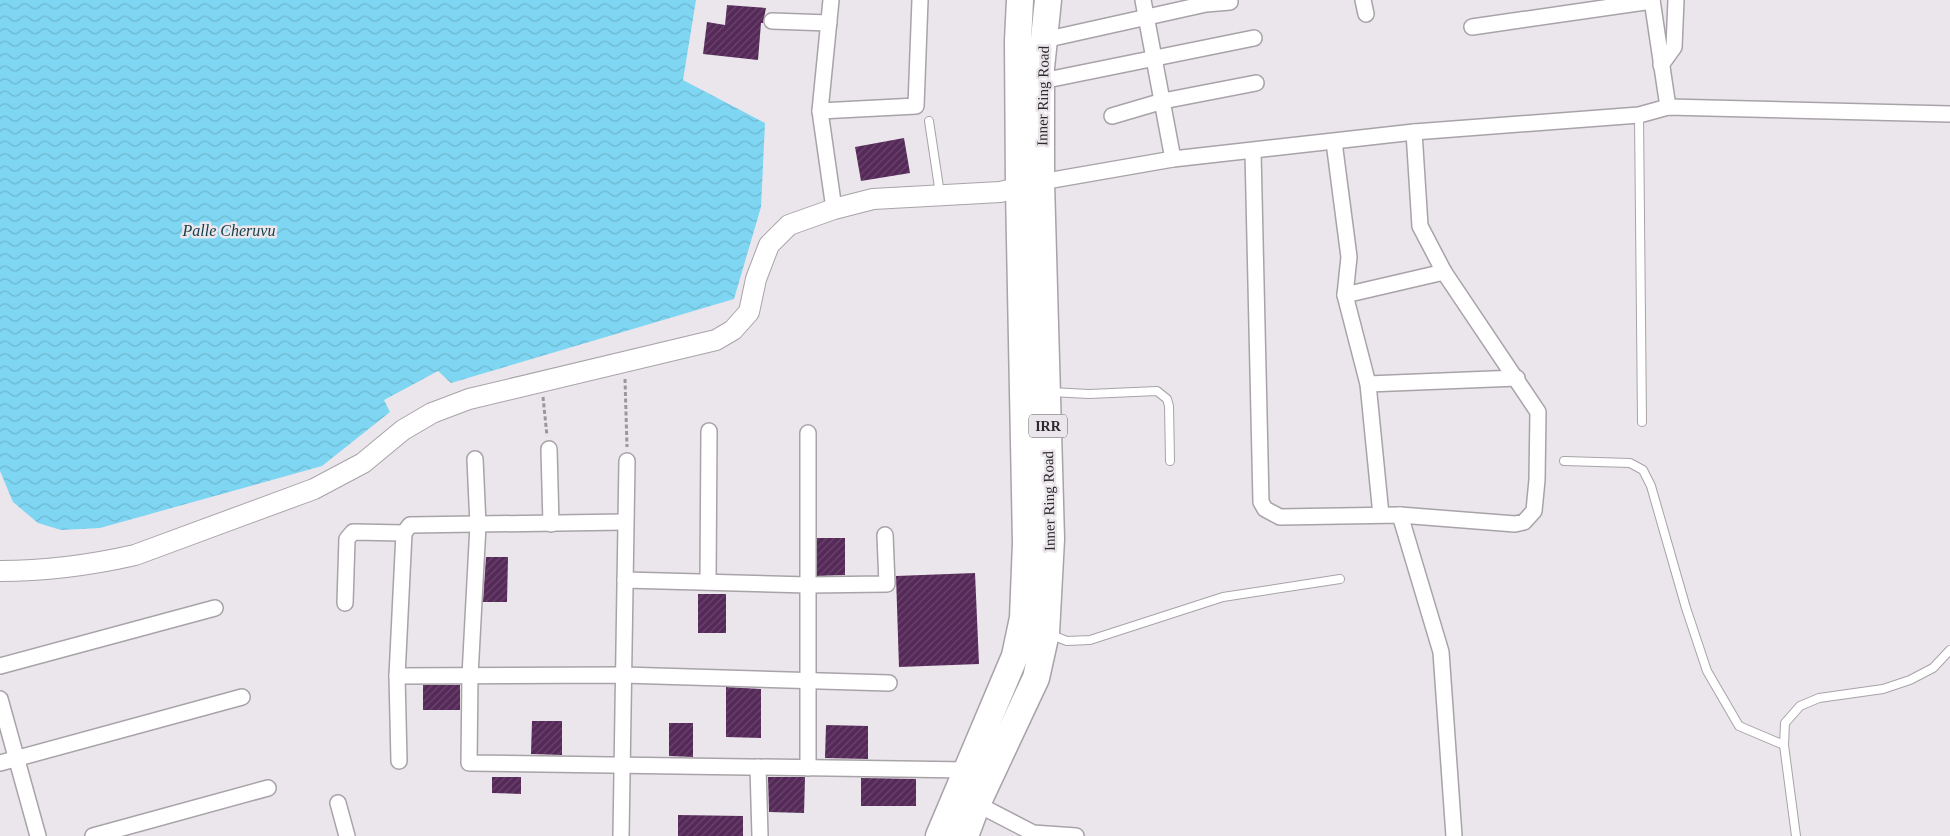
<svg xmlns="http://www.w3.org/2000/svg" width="1950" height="836" font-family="Georgia,serif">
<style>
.water{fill:url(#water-waves)}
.building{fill:url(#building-hatch)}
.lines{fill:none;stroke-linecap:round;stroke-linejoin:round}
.lane-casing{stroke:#a8a3a8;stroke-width:10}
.street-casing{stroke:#a8a3a8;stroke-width:18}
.secondary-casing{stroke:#a8a3a8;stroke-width:22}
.highway-casing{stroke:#a8a3a8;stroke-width:29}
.path{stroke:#9a969a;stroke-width:3;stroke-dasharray:4 2.5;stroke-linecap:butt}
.lane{stroke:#fff;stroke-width:8}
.street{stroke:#fff;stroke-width:15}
.secondary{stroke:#fff;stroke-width:20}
.highway{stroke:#fff;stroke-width:26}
.labels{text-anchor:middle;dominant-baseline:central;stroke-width:5;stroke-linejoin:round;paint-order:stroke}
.shield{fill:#ebe6eb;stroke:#656265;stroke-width:1}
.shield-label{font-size:14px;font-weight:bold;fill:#2c2a2c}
.street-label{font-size:15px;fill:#2c2a2c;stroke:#ebe6eb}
.water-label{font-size:16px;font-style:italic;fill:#133c48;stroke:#ebe6eb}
</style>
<defs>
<pattern id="water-waves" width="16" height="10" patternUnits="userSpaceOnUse" patternTransform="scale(1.25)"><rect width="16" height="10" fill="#7ed6f3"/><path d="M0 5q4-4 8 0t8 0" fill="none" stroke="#6db8d0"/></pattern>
<pattern id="building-hatch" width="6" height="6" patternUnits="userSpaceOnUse" patternTransform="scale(1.25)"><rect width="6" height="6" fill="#552958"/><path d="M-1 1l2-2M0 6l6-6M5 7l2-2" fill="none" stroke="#6a476d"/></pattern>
</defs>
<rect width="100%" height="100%" fill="#ebe6eb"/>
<polygon class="water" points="0,0 696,0 683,80 765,123 761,207 734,299 451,383 438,371 384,400 390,412 322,466 100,528 61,530 38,523 13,502 0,471"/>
<g class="building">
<polygon points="727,5 766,8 763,23 761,23 758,60 703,54 707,22 725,25"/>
<polygon points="904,138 910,173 861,181 855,147"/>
<polygon points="817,538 845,538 845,575 817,576"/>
<polygon points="486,557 508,557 507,602 483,602"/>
<polygon points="975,573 979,664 899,667 896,576"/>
<rect x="698" y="594" width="28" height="39"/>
<rect x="423" y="685" width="37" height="25"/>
<polygon points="726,687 761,689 761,738 726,737"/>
<polygon points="532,721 562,721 562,755 531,754"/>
<polygon points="669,723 693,723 693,757 669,756"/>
<polygon points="826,725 868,726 868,759 825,758"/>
<polygon points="492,777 521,777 521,794 492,793"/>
<polygon points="768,777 805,777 804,813 769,812"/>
<polygon points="861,778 916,779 916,806 861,806"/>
<polygon points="678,815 743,816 743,836 678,836"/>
</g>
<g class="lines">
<defs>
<g id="lane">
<polyline points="1639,115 1642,422"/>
<polyline points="929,121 940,194"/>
<polyline points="1051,392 1089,394 1157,391 1167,399 1169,406 1170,461"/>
<polyline points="1564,461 1630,463 1643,470 1651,486 1686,608 1707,671 1739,726 1784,745"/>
<polyline points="1049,634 1067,641 1090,640 1223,597 1340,579"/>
<polyline points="1796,836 1784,745 1785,723 1800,706 1819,698 1883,689 1910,680 1933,668 1950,650"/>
</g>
<g id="street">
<polyline points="831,0 820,111 916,106 920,0"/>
<polyline points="1143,0 1173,159"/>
<polyline points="1363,0 1366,14"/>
<polyline points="1652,0 1668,107"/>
<polyline points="772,21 829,23"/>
<polyline points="1472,27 1652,1"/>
<polyline points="1044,40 1206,4 1230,2"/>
<polyline points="1661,65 1674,47 1676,0"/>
<polyline points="1042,81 1254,38"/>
<polyline points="820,111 834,209"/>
<polyline points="1112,116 1163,101 1256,83"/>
<polyline points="1334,142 1349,257 1345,295 1368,384 1381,515"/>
<polyline points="1253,152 1261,502 1265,509 1280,517 1400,515 1515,524 1524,522 1534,511 1537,480 1538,412 1444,272 1420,226 1414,132"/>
<polyline points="1041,182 1173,159 1414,132 1639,115 1668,107 1950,114"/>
<polyline points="1345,295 1444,272"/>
<polyline points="1368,384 1517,378"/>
<polyline points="808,433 808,768"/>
<polyline points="549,449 551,524"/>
<polyline points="475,459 478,525 470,676 469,763 968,770 969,774"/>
<polyline points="1400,515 1441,652 1454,836"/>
<polyline points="625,580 808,585 887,584 885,535"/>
<polyline points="708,582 709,431"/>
<polyline points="345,603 347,539 353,532 404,533"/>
<polyline points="0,666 215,608"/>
<polyline points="397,676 404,533 410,525 625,522"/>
<polyline points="0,699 38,836"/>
<polyline points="399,761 397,676 623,675 889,683"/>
<polyline points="0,763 242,697"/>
<polyline points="758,767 760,836"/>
<polyline points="975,797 977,804 1033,833 1076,836"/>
<polyline points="338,803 347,836"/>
<polyline points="93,836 268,788"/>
<polyline points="621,836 627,461"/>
</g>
<path id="secondary" d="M0,571c45,0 91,-6 135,-16l179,-66 49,-26 40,-33 29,-17 37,-14 247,-59 17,-10 16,-18 7,-33 13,-34 20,-20 45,-16 39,-10 127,-7 31,-7"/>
<g id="highway">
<polyline points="939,836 1015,656 1023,618 1026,543 1019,189 1018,41 1020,0"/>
<polyline points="965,836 977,804 1036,678 1046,633 1051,539 1041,182 1041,68 1048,0"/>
</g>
</defs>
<use href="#lane" class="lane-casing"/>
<use href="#street" class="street-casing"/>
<use href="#secondary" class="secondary-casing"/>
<use href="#highway" class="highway-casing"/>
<g class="path">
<polyline points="625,379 627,447"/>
<polyline points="543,397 547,436"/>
</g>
<use href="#lane" class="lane"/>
<use href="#street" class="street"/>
<use href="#secondary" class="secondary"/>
<use href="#highway" class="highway"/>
</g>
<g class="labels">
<rect class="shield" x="1029" y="414.5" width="38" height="23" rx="4"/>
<g class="shield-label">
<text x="1048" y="426">IRR</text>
</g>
<g class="street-label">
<text transform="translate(1043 96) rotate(-89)">Inner Ring Road</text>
<text transform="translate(1049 501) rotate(-91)">Inner Ring Road</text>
</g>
<g class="water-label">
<text x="229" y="230">Palle Cheruvu</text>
</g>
</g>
</svg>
